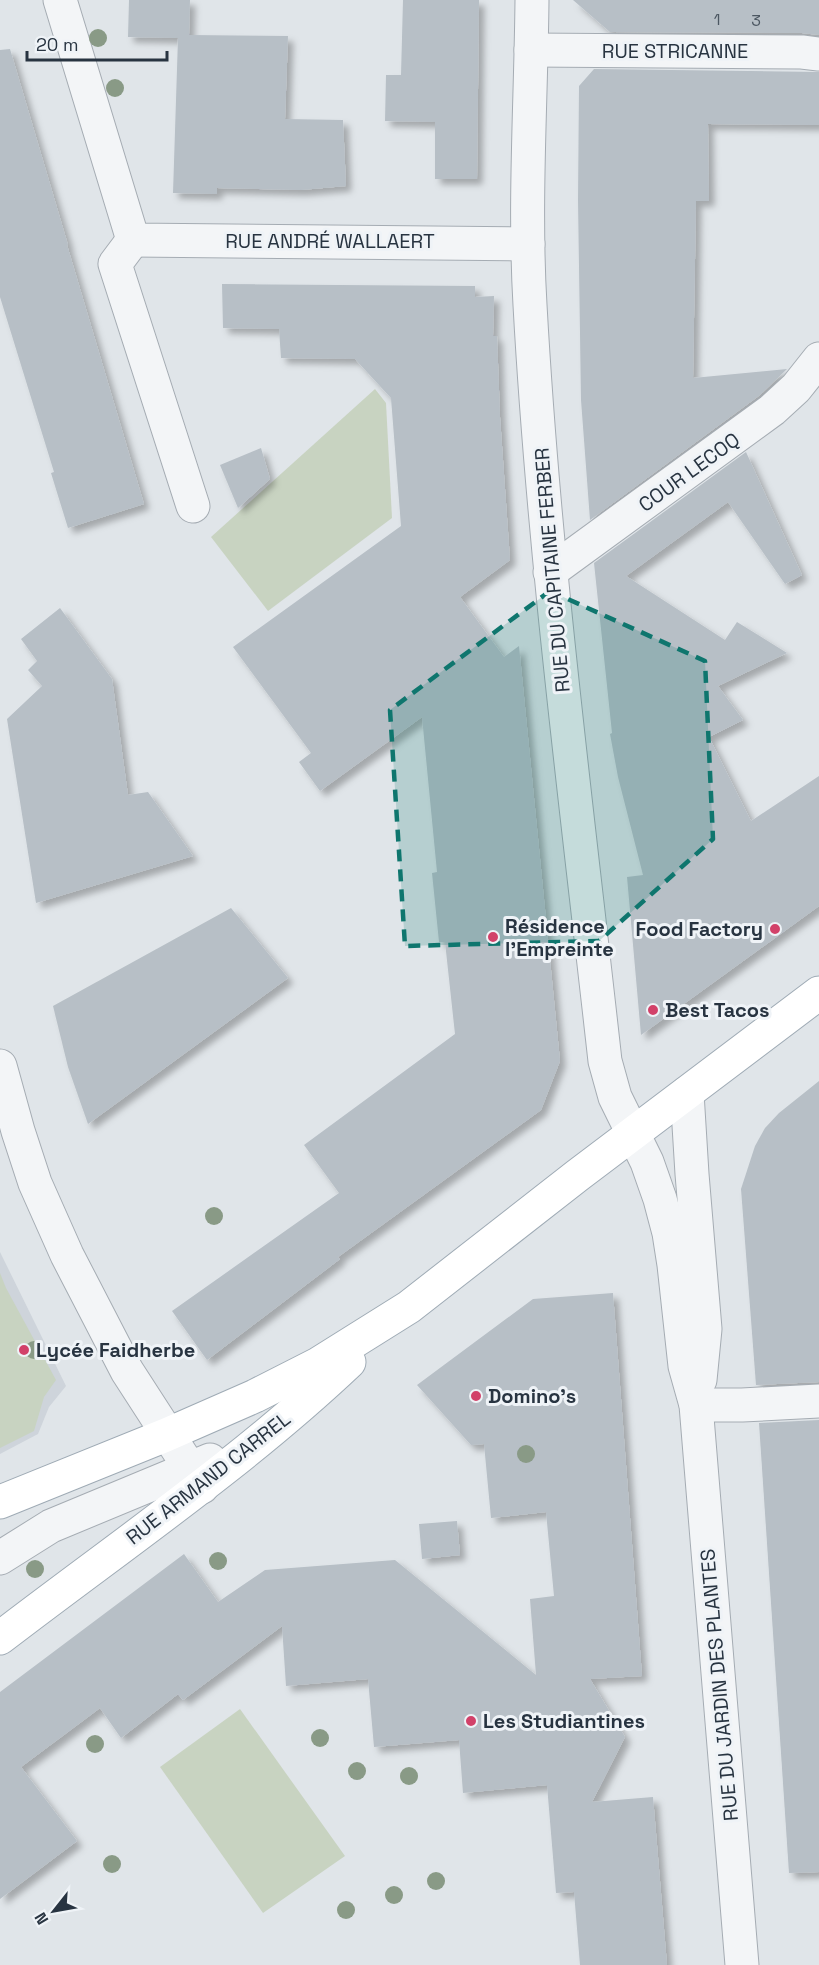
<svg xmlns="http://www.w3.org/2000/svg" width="819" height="1965" font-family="'Space Grotesk',sans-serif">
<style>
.built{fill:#ced4db}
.green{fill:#c8d3c1}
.building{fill:#b7bfc6;filter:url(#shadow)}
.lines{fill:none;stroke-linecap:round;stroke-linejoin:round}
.minor-casing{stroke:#a5acb3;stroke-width:35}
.major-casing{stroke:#9fabb5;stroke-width:35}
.minor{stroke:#f3f5f7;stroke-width:33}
.major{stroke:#fff;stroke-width:33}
.tree{fill:#899a86}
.marked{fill:#0f766e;fill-opacity:0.2;stroke:#0f766e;stroke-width:4.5;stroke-dasharray:12 8;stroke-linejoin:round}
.poi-dot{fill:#d24169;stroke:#eff3f7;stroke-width:2}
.labels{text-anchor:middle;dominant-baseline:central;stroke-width:6;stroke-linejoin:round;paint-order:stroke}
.number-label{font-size:16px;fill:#4c5762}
.street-label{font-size:20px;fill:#283441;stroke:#eff3f7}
.poi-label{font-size:20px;font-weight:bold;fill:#283441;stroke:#eff3f7;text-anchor:start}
</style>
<defs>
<filter id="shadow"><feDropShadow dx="5.5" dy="5.5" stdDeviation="3" flood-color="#0004"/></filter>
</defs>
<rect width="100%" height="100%" fill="#e0e5e9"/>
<polygon class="built" points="0,1252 66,1386 49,1407 38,1434 0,1454"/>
<g class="green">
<polygon points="375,389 386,403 392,518 268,611 211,537"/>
<polygon points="0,1273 6,1288 56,1380 44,1397 34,1431 0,1448"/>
<polygon points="240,1709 345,1856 263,1913 160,1767"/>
</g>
<g class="building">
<polygon points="129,0 190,0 189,35 288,36 285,119 343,120 346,186 301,190 217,188 217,194 173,193 178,38 128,37"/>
<polygon points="403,0 479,0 477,179 435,179 435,122 385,121 386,75 401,75"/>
<polygon points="573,0 819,0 819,35 802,33 610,32"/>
<polygon points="10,49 68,245 67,245 144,504 68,528 51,473 54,472 0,297 0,50"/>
<polygon points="594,69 819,72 819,125 708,124 709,201 696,201 693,378 787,369 760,395 590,520 581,400 578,200 579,86"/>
<polygon points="222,284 475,286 475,297 494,296 493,336 497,336 500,417 510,560 460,597 504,657 519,646 560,1061 541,1110 338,1257 340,1259 207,1360 172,1311 339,1193 304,1145 455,1034 445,942 439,942 432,873 437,872 422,717 320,791 299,762 311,753 233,647 401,526 391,398 355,359 281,358 279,329 223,328"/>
<polygon points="261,448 270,479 238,508 220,465"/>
<polygon points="746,452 802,575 785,584 728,502 626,576 725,640 737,622 787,653 718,686 743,720 709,737 751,821 819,776 819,906 641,1035 627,877 643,875 618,777 610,734 612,733 594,563"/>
<polygon points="60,608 112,679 128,795 148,792 193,856 36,903 7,719 42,686 28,670 37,661 21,639"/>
<polygon points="231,908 288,978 88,1124 68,1067 53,1006"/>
<polygon points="819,1081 819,1382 756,1385 741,1189 755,1146 765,1128 779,1113"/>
<polygon points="613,1293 642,1676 590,1679 625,1737 592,1802 653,1797 667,1965 580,1965 574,1892 556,1893 547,1785 463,1793 459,1740 374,1747 368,1679 286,1686 282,1626 183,1700 178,1694 121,1738 100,1708 21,1767 77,1841 0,1899 0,1692 184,1554 218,1602 265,1570 395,1560 536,1675 530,1599 554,1596 546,1512 491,1518 484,1444 471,1445 417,1385 533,1299"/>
<polygon points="819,1420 819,1872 789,1873 759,1423"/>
<polygon points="457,1521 460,1555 422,1559 419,1524"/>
</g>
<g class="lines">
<defs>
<g id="minor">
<polyline points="60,0 133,240 528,244"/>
<path d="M532,0c-1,101 -8,204 -2,305 14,253 47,504 75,756l10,36 32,65 13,37 9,34 5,32 11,101 11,39 46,560"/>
<polyline points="531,50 802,52 819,54"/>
<polyline points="133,240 115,264 193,506"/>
<polyline points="550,572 772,410 796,388 819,359"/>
<polyline points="0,1066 18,1131 35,1183 67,1255 127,1371 202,1487"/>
<polyline points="687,1093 692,1174 705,1329 700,1380"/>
<polyline points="696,1405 742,1405 819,1401"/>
<polyline points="0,1558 51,1526 210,1460"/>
</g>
<g id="major">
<polyline points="0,1502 166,1435 255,1396 318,1364 409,1307 578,1175 819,993"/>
<path d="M0,1638c117,-90 241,-174 349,-276"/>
</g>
</defs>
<use href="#minor" class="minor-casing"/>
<use href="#major" class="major-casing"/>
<use href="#minor" class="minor"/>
<use href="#major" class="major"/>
</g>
<g class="tree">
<circle cx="98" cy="38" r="9"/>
<circle cx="115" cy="88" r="9"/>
<circle cx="214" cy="1216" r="9"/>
<circle cx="34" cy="1350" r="9"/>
<circle cx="526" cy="1454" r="9"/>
<circle cx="218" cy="1561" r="9"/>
<circle cx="35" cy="1569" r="9"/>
<circle cx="320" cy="1738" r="9"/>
<circle cx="95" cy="1744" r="9"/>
<circle cx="357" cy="1771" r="9"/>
<circle cx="409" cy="1776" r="9"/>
<circle cx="112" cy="1864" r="9"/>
<circle cx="436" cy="1881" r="9"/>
<circle cx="394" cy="1895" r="9"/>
<circle cx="346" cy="1910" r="9"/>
</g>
<path class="marked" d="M550,591l155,70 8,178 -114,102 -194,5 -15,-236z"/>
<g class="poi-dot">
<circle cx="775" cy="929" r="6"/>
<circle cx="493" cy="937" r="6"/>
<circle cx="653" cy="1010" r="6"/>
<circle cx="24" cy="1350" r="6"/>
<circle cx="476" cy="1396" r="6"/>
<circle cx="471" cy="1721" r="6"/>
</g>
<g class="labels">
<g class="number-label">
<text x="717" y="19">1</text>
<text x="756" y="20">3</text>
</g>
<g class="street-label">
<text x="675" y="51">RUE STRICANNE</text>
<text x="330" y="241">RUE ANDRÉ WALLAERT</text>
<text transform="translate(689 472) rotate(-36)">COUR LECOQ</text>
<text transform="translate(552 570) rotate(-95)">RUE DU CAPITAINE FERBER</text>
<text transform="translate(208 1478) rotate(-38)">RUE ARMAND CARREL</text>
<text transform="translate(719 1685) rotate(-95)">RUE DU JARDIN DES PLANTES</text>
</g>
<g class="poi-label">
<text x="505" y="926">Résidence<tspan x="505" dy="23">l'Empreinte</tspan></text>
<text x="763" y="929" text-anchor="end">Food Factory</text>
<text x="665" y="1010">Best Tacos</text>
<text x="36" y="1350">Lycée Faidherbe</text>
<text x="488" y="1396">Domino's</text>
<text x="483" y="1721">Les Studiantines</text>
</g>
</g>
<g transform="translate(54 1911) rotate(239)" stroke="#eff3f7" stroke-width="4.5" paint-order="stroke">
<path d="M0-4.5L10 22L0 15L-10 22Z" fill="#283441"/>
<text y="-9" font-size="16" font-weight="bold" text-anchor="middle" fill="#283441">N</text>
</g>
<path d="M27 51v9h140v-9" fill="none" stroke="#283441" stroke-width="3"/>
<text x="36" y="51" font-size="18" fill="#283441" stroke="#eff3f7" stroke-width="4.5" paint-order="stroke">20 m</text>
</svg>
